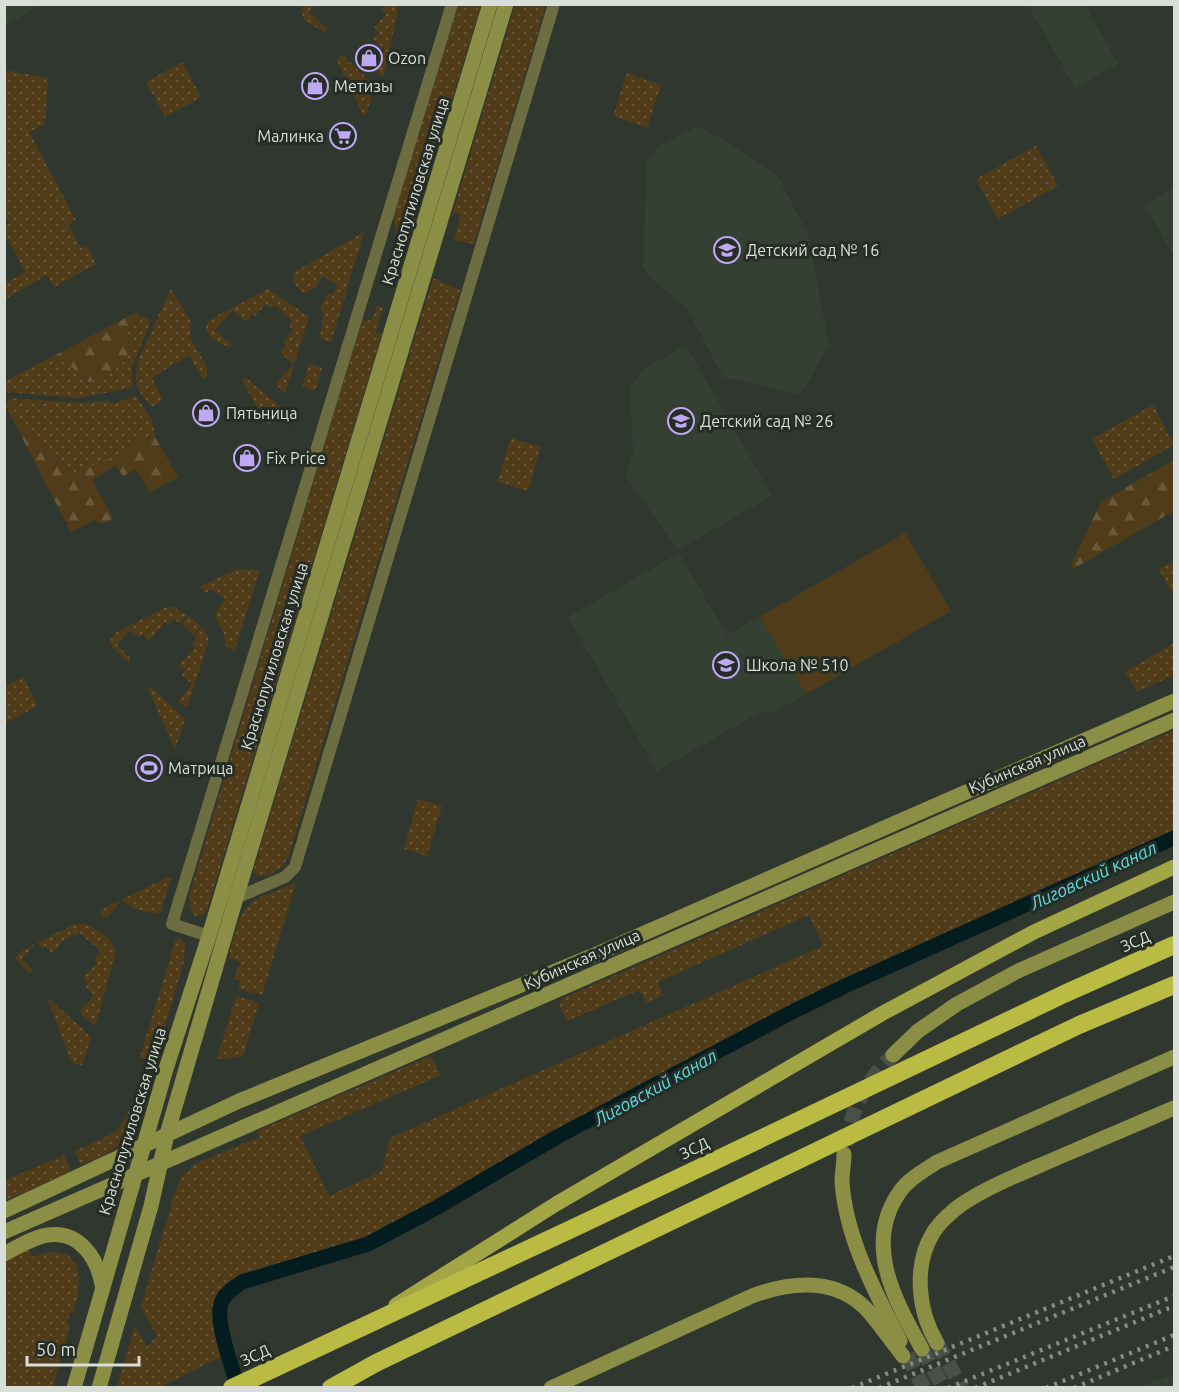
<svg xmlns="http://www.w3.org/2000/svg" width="1179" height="1392" font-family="Ubuntu,sans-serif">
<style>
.built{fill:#344032}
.grass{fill:url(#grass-dots)}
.forest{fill:url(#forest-firs)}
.pitch{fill:#513c19}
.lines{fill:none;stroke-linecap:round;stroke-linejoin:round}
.canal{stroke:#021c1f;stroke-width:15}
.secondary-tunnel{stroke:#495048;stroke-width:15;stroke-dasharray:15 8;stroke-linecap:butt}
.minor{stroke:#6c6e42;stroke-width:12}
.secondary{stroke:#8b8e45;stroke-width:15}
.primary{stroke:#a3a644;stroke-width:15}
.motorway{stroke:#b9bb42;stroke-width:18}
.rail{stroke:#868c85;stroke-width:4.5;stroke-dasharray:3 6;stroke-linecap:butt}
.labels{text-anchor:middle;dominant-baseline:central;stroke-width:6;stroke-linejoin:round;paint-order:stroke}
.poi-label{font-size:16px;fill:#d9ded8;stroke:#262d25;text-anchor:start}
.street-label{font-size:16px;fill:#d9ded8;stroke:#262d25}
.water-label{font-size:18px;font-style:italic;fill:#5cdae6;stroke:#262d25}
</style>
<defs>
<pattern id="grass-dots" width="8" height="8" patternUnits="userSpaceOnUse" patternTransform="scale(1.5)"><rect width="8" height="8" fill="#513c19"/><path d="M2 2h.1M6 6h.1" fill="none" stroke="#69583a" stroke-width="1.8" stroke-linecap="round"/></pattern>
<pattern id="forest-firs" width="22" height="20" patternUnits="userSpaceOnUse" patternTransform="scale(1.5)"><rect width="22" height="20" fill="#513c19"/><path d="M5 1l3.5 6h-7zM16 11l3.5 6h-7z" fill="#69583a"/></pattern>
</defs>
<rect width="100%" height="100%" fill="#30372f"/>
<g class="built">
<polygon points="5,4 41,4 41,5 5,25"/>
<polygon points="1028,5 1085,5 1118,64 1075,88"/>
<polygon points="698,126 719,137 774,173 778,177 808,234 829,345 801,395 723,377 686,307 649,277 643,266 647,161 657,147"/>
<polygon points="1174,188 1174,257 1145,205"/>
<polygon points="686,345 772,496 678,550 625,475 633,453 630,390 643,369"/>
<polygon points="905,533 951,611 773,713 761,712 657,771 568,617 679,553 727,635"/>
<polygon points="1174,1374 1174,1387 1139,1387"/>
</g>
<g class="grass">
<polygon points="304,5 315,5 309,12 327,28 324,32 304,20 301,11"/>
<polygon points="385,5 399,5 383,77 370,66 385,50 373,39 379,32 374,28 386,14 382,9"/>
<polygon points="458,5 481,5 405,250 397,237 393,217"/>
<polygon points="515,5 546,5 474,244 454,240 461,215 453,212"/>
<polygon points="341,54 375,86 366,115 363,115 337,60"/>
<polygon points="182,62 201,97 165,117 146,82"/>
<polygon points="5,70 48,78 45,124 29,132 76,220 68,224 81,248 86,245 96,264 54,287 47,275 5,299 5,283 25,272 5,234 5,226 9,223 4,215"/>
<polygon points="627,73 661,85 647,128 613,116"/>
<polygon points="1036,146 1058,186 998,219 976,179"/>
<path d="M364,232l-33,110 -11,-3 3,-24 -2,-9 7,-12 4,1 6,-9 -15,-10 -7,11 -11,6c-9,-5 -15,-12 -9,-22z"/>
<path d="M433,278l27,12 -171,565c-6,13 -15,20 -30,21l-5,-4v-4z"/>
<path d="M171,289l19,31v17l18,32 -2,8 -4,1 -13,-23 -37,23 11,22 -11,7c-18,-20 -19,-25 -12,-51z"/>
<path d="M268,289l41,28 -24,76 -9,-9 17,-20 -13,-12 6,-7 -3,-3 10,-12 -4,-5 3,-4 -17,-16 -4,3 -5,-4 -11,12 -2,-2 -7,8 -13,-12 -18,20 17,15 -2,3c-12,-6 -34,-14 -19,-29z"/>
<path d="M377,306l6,1 -7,25 6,2 -174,573 -3,6 -8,4c-10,-6 -8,-18 -6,-28l171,-568 10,-1z"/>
<polygon points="139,316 151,320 132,367 132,388 78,398 5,392 4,382 54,356 77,371 89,382 130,347 127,331 140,322"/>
<polygon points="309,364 322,368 315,391 302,386"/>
<polygon points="245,377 280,406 271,424 268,424 242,381"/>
<path d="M136,396l16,24 3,17c-24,1 -27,15 -45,24 -14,7 -20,7 -32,18l-7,-1 -32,-34 -31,-42 1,-4 70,5 29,-2 3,3z"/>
<polygon points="1153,405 1174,445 1114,479 1092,439"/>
<polygon points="511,438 541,447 528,491 497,481"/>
<polygon points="1174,561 1174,592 1172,593 1159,569"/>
<polygon points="243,569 260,570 235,650 226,647 224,634 215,615 225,598 210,589 206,593 199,587 235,570"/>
<polygon points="166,607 173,607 187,615 180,623 174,619 168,625 165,622 149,640 142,634 139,638 130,630 117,645 131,659 128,662 112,647 110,641 115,633"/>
<polygon points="189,616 201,626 193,635 182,624"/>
<polygon points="202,627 208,637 208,643 187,708 178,701 192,684 182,675 185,671 179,665 194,649 192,644 197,638 194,636"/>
<polygon points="1174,643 1174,675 1137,692 1125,672"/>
<polygon points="23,677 38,706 5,723 5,687"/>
<polygon points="150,686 185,719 175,750 148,689"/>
<polygon points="1174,730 1174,833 857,973 591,1111 590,1114 366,1240 237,1280 220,1296 216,1305 215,1319 225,1355 161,1387 117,1387 135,1325 147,1347 157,1336 141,1307 176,1189 182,1176 195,1164 259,1137 257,1131 431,1056 441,1075 300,1136 329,1196 382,1171 390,1138 823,946 809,915 658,982 663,995 647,1003 639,990 567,1021 560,1007 561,999"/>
<polygon points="418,799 442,806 427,856 404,849"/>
<polygon points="168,877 171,878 160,914 135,909 121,900 108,917 104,918 101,915 100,910"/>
<path d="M293,882l3,1 -34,112 -24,-6 2,-8 -6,-2 6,-17 -11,-4c1,-10 4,-19 7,-28 10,-33 24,-32 53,-44z"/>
<path d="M83,924c13,3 30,15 33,28l-21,74 -16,-14 15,-17 -8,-8 2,-3 -5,-6 14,-15 -3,-3 7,-8 -22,-20 -4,4 -2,-2 -6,5h-2l-13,14 -7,-7 -2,2 -6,-5 36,-18z"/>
<polygon points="179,938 185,943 184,961 155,1061 140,1057 175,941"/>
<polygon points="35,944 22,959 33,970 30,974 15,958 20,952"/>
<polygon points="236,996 259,1003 243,1057 220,1059 217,1058"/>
<polygon points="50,999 91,1037 82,1065 72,1063 50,1006 48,1001"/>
<path d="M143,1069l8,2c-9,28 -14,62 -40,80 -9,6 -20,10 -30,14l-6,-14c12,-6 27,-11 38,-18 16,-11 24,-46 30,-64z"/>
<polygon points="64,1155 71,1171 5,1201 5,1180"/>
<path d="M29,1250l3,7c49,-19 53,19 41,56l-3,-1 -3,12 3,1 -17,62h-48l-1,-126z"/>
</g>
<g class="forest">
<path d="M137,312l3,10 -13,9c-1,6 2,9 2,14 2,19 -25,34 -40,37l-12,-11 -23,-15z"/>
<path d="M8,402l31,42 32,34 7,1c9,-9 20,-22 35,-19 13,-12 24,-22 42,-23l23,40 -28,16 -14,-24 -13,7 -7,-11 -24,15 21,38 -11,7 -8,-5 -23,12 -66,-127z"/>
<polygon points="1174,460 1174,511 1073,569 1071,565 1101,502"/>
</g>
<polygon class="pitch" points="905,533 951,611 806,694 760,617"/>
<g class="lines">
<path class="canal" d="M238,1388c-5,-20 -25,-69 -16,-87 4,-9 12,-13 20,-19l126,-38 66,-35 123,-72 233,-124 55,-27 329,-148"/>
<g class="secondary-tunnel">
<path d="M846,1145c7,-40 18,-61 47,-90"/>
<polyline points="937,1343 962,1388"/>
<polyline points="922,1349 944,1388"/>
<polyline points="907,1355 924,1388"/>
</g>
<g class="minor">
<polyline points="236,898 285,877 295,867 554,4"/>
<polyline points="209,936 172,924 452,4"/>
</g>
<g class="secondary">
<polyline points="893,1055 918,1031 957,1004 1018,971 1174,902"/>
<path d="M844,1154c0,9 -2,19 -2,28 4,57 33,109 58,159"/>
<polyline points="4,1211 239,1101 592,956 1174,701"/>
<polyline points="4,1232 1174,720"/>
<path d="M4,1254c14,-7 29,-17 44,-19 31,-5 49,23 54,49"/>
<path d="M937,1343c-19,-32 -24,-77 -4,-110 6,-10 19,-22 29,-29 29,-19 63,-32 95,-46 39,-17 78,-33 117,-50"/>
<path d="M922,1349c-27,-49 -60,-106 -21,-159 9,-12 24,-20 36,-28l237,-105"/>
<polyline points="74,1388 166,1069 209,936 490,4"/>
<polyline points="99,1388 151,1206 167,1134 236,898 506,4"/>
<path d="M551,1388l201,-92c40,-15 86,-19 117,16 12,14 23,30 34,44"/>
</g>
<polyline class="primary" points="396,1305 556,1204 883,1013 1034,932 1174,867"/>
<g class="motorway">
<polyline points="232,1388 582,1224 1064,994 1174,945"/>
<polyline points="331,1388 376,1363 1079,1025 1174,985"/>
</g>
<g class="rail">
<polyline points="852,1388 1174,1256"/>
<polyline points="879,1388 1174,1267"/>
<polyline points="948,1388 1174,1296"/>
<polyline points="975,1388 1174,1306"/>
<polyline points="1046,1388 1174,1335"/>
<polyline points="1074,1388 1174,1346"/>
</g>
</g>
<defs>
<symbol id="shop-ring" viewBox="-11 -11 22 22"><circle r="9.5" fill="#262d25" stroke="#bfa8f4" stroke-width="1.5"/><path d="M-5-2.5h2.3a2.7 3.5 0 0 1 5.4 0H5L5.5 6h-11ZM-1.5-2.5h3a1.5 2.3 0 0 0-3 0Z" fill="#bfa8f4"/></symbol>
<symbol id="supermarket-ring" viewBox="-11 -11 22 22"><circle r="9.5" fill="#262d25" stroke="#bfa8f4" stroke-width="1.5"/><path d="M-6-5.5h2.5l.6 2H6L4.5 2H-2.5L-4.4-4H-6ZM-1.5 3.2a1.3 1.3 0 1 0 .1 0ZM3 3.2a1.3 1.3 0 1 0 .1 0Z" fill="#bfa8f4"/></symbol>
<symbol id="school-ring" viewBox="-11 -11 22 22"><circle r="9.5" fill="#262d25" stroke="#bfa8f4" stroke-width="1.5"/><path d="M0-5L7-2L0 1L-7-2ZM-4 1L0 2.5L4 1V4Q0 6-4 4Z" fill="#bfa8f4"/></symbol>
<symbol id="stadium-ring" viewBox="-11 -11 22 22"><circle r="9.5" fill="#262d25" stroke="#bfa8f4" stroke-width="1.5"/><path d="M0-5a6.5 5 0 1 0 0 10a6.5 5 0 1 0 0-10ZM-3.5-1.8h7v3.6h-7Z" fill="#bfa8f4"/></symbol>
</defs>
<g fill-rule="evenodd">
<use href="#shop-ring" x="354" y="43" width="30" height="30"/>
<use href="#shop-ring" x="300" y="71" width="30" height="30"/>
<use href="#supermarket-ring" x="328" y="121" width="30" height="30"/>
<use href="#school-ring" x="712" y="235" width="30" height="30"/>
<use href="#shop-ring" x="191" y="398" width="30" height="30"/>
<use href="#school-ring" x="666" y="406" width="30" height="30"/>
<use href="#shop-ring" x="232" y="443" width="30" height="30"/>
<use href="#school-ring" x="711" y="650" width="30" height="30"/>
<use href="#stadium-ring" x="134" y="753" width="30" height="30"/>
</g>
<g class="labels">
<g class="poi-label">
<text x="388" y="58">Ozon</text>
<text x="334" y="86">Метизы</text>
<text x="324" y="136" text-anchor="end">Малинка</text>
<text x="746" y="250">Детский сад № 16</text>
<text x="226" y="413">Пятьница</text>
<text x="700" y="421">Детский сад № 26</text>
<text x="266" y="458">Fix Price</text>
<text x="746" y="665">Школа № 510</text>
<text x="168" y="768">Матрица</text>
</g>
<g class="street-label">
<text transform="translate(415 191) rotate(-73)">Краснопутиловская улица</text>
<text transform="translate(274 656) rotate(-73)">Краснопутиловская улица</text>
<text transform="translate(1027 764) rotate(-23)">Кубинская улица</text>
<text transform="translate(1135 941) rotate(-24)">ЗСД</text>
<text transform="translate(582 959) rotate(-24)">Кубинская улица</text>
<text transform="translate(132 1121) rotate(-73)">Краснопутиловская улица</text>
<text transform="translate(694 1148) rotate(-26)">ЗСД</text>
<text transform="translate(255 1355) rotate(-25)">ЗСД</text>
</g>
<g class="water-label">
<text transform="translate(1093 875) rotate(-25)">Лиговский канал</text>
<text transform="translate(655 1087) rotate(-29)">Лиговский канал</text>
</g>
</g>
<rect width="1179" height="1392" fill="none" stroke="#d9ded8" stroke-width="12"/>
<path d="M27 1356v9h112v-9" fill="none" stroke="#d9ded8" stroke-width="3"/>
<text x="36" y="1356" font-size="18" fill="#d9ded8" stroke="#262d25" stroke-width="4.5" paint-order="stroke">50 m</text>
</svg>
